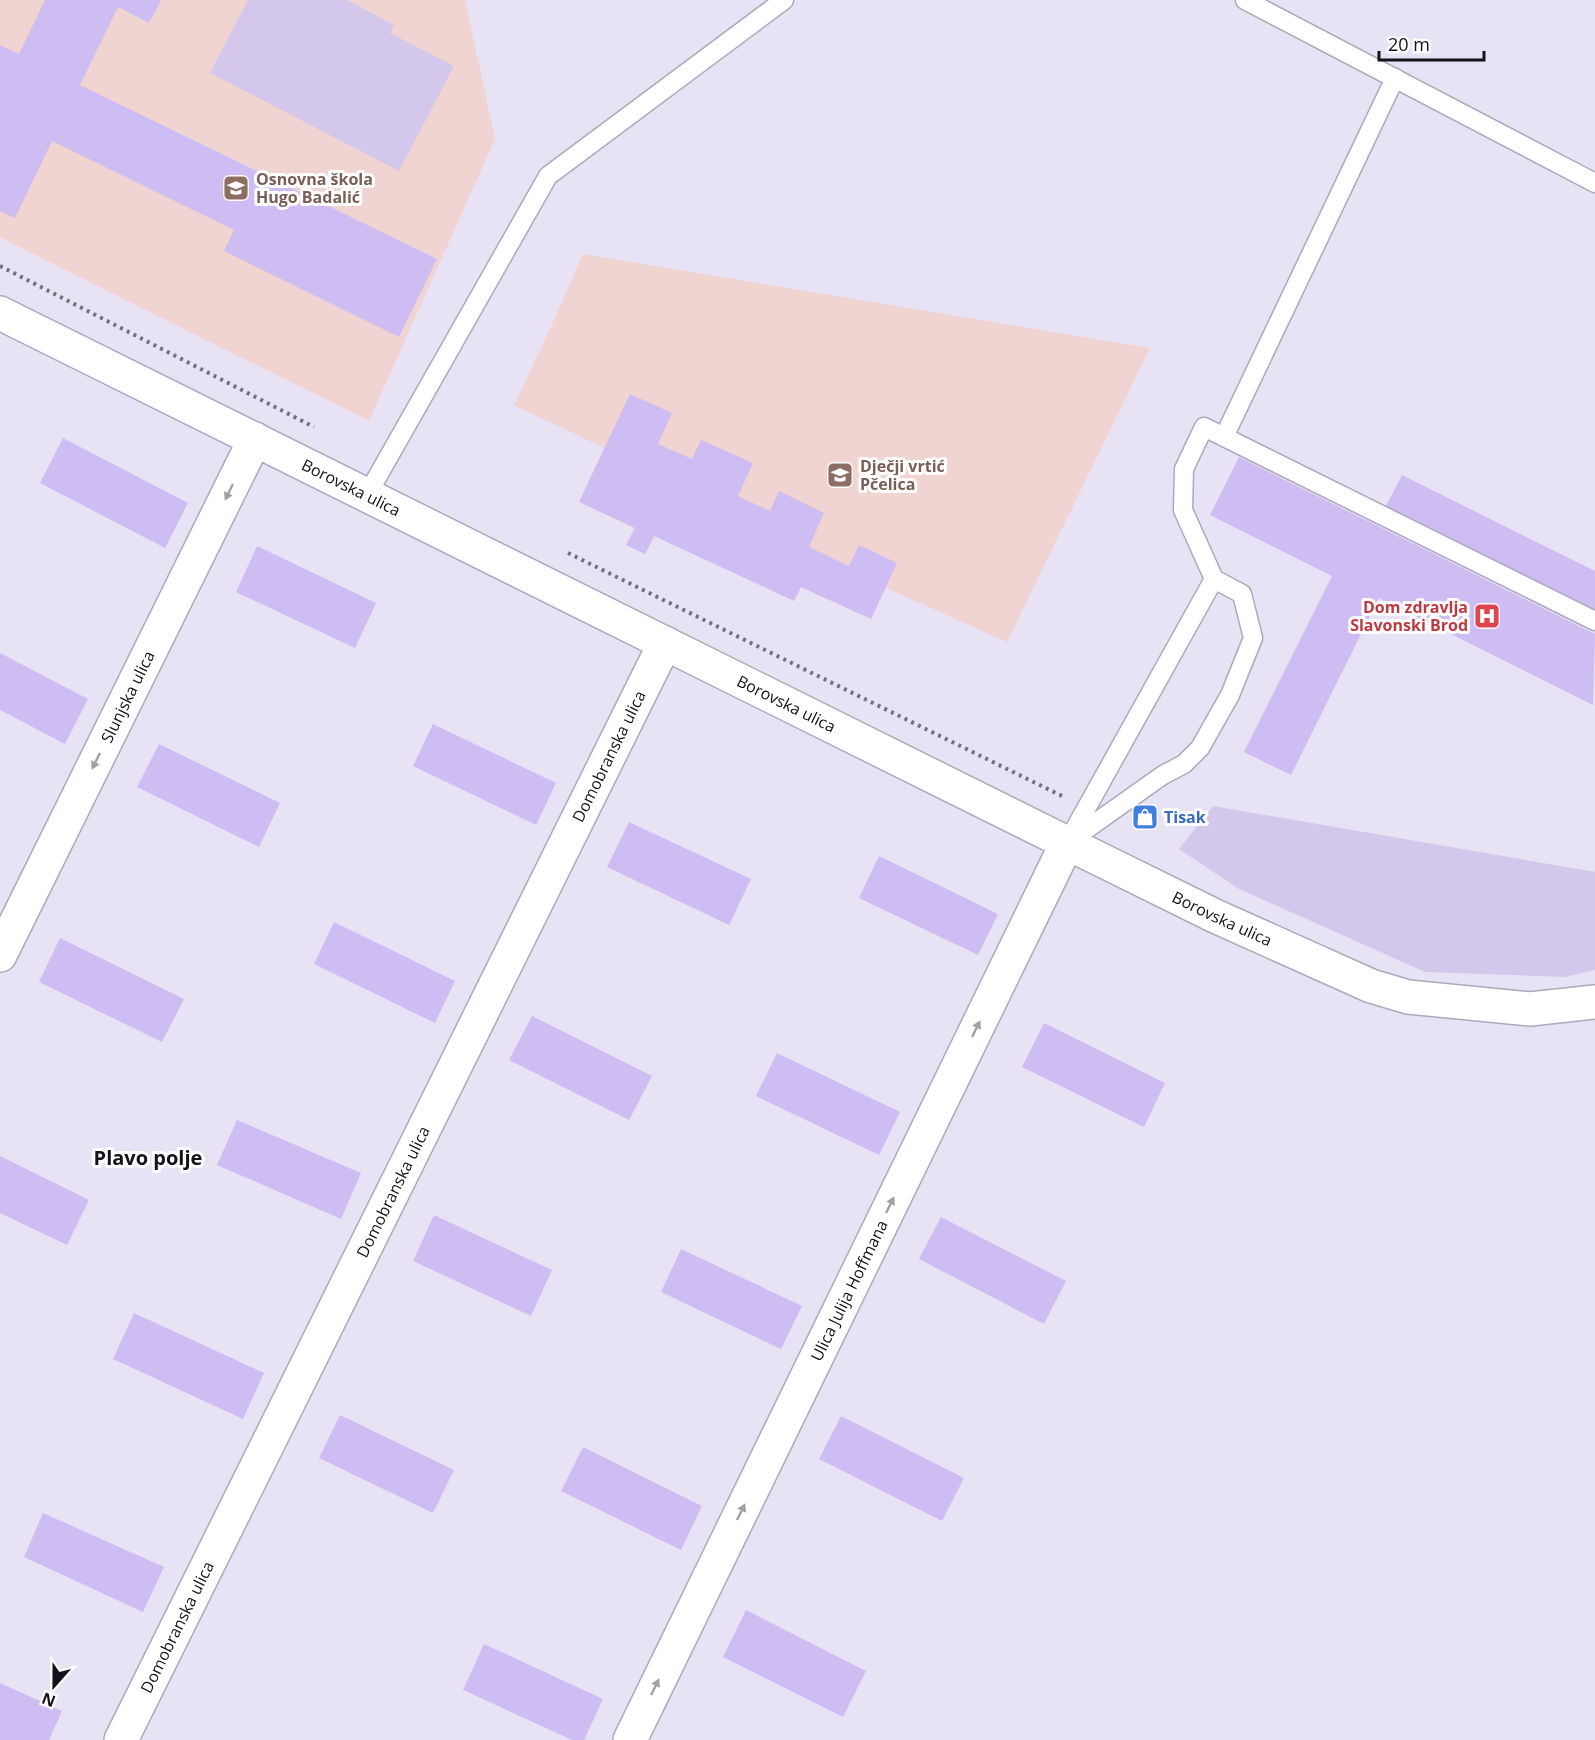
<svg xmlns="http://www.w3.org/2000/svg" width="1595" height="1740" font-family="'Open Sans',sans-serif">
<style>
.education{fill:#efd4d2}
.green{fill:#d3c7eb}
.building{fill:#cebdf3}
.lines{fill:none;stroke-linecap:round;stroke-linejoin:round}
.service-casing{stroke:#aea8ba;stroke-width:21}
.minor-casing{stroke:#aea8ba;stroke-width:36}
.path{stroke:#75707d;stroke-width:4;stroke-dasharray:3 4.5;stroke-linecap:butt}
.service{stroke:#fff;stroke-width:18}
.minor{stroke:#fff;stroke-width:33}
.oneway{fill:#a1a0a3}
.labels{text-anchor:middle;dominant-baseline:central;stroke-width:6;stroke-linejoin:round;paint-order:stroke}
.education-label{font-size:16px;font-weight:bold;fill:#785e54;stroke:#fff;text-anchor:start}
.street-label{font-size:16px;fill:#141118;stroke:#fff}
.health-label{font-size:16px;font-weight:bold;fill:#be3a42;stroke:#fff;text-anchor:end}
.shop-label{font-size:16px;font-weight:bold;fill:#366cbe;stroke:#fff;text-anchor:start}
.quarter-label{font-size:20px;font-weight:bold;fill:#141118;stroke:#fff}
</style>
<rect width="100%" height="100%" fill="#e8e2f5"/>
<g class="education">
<polygon points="0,0 465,0 495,139 369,421 0,237"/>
<polygon points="583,254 1150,348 1007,642 886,588 871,619 801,587 655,536 645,554 627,545 634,528 579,502 604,448 514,405 549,331"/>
</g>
<g class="green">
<polygon points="248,0 347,0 394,25 390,33 454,66 399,171 210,73"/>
<polygon points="1213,806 1595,872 1595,970 1565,977 1425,972 1239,889 1179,849"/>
</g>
<g class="building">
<polygon points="45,0 161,0 149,23 118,7 80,85 437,259 399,337 224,251 234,230 52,141 15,218 0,211 0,45 19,54"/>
<polygon points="630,394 672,413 658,444 692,459 701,440 753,463 738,496 770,511 779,491 824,513 809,547 849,566 859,545 897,563 871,619 801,587 794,601 654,536 645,554 626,545 635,528 579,502"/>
<polygon points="63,438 188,503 165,548 40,483"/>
<polygon points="1239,457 1595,634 1593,705 1379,598 1291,775 1244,752 1332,576 1210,515"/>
<polygon points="1402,475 1595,571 1595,612 1385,508"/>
<polygon points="257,546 376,603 355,648 236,592"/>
<polygon points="0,653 88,699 65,744 0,710"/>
<polygon points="433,724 556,783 536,825 413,766"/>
<polygon points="159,744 280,803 259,847 137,787"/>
<polygon points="629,822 751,879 729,925 607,867"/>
<polygon points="879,856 998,914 978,955 859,898"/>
<polygon points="334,922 455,981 435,1023 314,964"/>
<polygon points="60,938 184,999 162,1042 39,982"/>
<polygon points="532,1016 652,1076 629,1120 509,1060"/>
<polygon points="1044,1023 1165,1083 1144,1127 1022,1067"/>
<polygon points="777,1053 900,1112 879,1155 756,1096"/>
<polygon points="237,1120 361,1173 341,1219 217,1165"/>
<polygon points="0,1156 89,1200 67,1245 0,1213"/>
<polygon points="434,1215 552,1270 531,1316 413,1261"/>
<polygon points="941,1217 1066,1281 1044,1324 919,1259"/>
<polygon points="681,1249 802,1306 781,1349 661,1292"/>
<polygon points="134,1313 264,1373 243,1419 113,1359"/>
<polygon points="340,1415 454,1470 433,1513 319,1458"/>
<polygon points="841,1416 964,1478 942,1521 819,1459"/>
<polygon points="583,1447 702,1506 681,1550 561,1491"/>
<polygon points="43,1513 164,1567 143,1612 24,1557"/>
<polygon points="746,1610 866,1671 843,1717 723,1657"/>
<polygon points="484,1644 603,1699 584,1740 572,1740 463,1690"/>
<polygon points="0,1683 62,1711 49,1740 0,1740"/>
</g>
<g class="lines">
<defs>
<g id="service">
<polyline points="1245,0 1595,183"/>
<polyline points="1224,437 1395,78"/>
<polyline points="367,495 548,176 784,0"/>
<polygon points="1214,579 1242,594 1253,638 1230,695 1200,748 1184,764 1163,775 1067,843"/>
<polyline points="1214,579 1183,510 1184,469 1204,427 1595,621"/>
</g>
<g id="minor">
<path id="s1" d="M0,313l1067,530 148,73 156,70 37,11 122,12 65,-7"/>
<path id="s2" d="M0,955l255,-516"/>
<path id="s3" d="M121,1740l544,-1097"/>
<path id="s4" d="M630,1740l437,-897"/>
</g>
</defs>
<use href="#service" class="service-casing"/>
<use href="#minor" class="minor-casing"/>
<g class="path">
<polyline points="0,266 314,427"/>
<polyline points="568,553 1062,796"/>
</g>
<use href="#service" class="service"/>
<use href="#minor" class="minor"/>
</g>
<defs><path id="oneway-solid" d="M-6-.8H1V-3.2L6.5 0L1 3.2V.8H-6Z" transform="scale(1.5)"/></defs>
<g class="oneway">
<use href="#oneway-solid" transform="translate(229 492) rotate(116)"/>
<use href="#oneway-solid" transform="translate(96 761) rotate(116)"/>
<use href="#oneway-solid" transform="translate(976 1029) rotate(-64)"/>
<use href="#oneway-solid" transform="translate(890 1205) rotate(-64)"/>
<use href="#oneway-solid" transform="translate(741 1512) rotate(-64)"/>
<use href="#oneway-solid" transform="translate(655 1687) rotate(-64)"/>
</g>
<defs>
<symbol id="school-square" viewBox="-11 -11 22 22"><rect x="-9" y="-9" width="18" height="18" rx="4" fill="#8d6e63" stroke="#fff"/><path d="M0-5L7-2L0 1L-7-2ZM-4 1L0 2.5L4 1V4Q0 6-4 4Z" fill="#fff"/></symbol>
<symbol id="hospital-square" viewBox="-11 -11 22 22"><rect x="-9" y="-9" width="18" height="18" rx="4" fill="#e0444e" stroke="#fff"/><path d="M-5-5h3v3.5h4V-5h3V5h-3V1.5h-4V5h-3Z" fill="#fff"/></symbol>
<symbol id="shop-square" viewBox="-11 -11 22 22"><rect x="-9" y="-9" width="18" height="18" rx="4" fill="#3f7fe0" stroke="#fff"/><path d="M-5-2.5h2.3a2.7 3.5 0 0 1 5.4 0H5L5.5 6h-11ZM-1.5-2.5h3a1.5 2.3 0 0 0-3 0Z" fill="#fff"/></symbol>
</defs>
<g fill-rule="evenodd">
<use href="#school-square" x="221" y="173" width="30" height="30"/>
<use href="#school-square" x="825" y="460" width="30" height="30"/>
<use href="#hospital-square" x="1472" y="601" width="30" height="30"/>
<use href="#shop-square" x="1130" y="802" width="30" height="30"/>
</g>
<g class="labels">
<g class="education-label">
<text x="256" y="179">Osnovna škola<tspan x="256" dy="18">Hugo Badalić</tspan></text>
<text x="860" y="466">Dječji vrtić<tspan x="860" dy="18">Pčelica</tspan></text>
</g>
<g class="street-label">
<text stroke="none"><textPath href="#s1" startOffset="392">Borovska ulica</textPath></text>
<text stroke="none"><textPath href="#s2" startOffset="288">Slunjska ulica</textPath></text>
<text stroke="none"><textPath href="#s1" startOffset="878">Borovska ulica</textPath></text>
<text stroke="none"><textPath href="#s3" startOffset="1098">Domobranska ulica</textPath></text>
<text stroke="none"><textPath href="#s1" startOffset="1364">Borovska ulica</textPath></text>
<text stroke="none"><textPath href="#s3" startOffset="612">Domobranska ulica</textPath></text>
<text stroke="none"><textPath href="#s4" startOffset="500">Ulica Julija Hoffmana</textPath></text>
<text stroke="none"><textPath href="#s3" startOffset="126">Domobranska ulica</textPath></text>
</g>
<g class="health-label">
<text x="1468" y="607">Dom zdravlja<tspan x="1468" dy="18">Slavonski Brod</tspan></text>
</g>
<g class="shop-label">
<text x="1164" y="817">Tisak</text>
</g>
<g class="quarter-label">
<text x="148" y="1157">Plavo polje</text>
</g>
</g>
<g transform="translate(54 1686) rotate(201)" stroke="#ffffff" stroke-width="4.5" paint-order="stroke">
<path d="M0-4.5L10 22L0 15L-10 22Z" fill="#141118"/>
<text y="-9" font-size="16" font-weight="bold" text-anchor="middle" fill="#141118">N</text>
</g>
<path d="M1379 51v9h105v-9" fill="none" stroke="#141118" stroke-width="3"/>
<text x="1388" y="51" font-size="18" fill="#141118" stroke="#ffffff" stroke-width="4.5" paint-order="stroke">20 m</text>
</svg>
